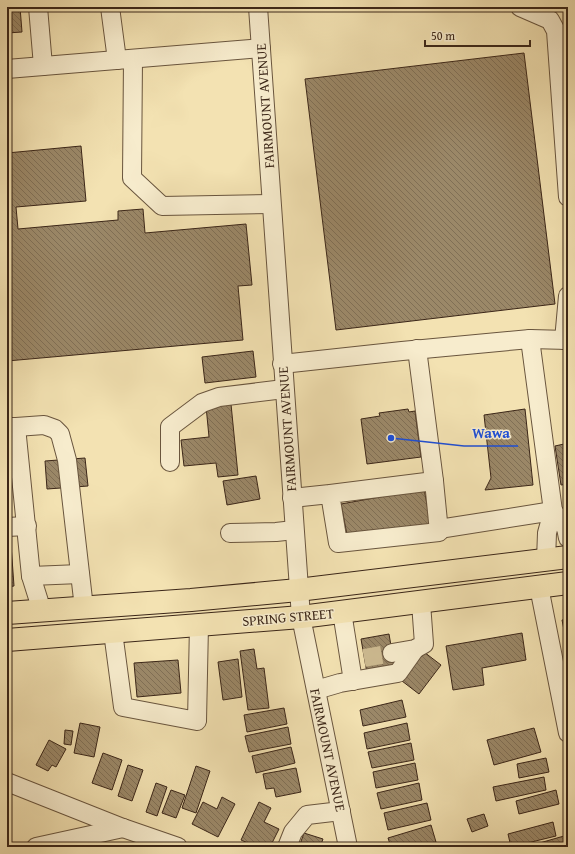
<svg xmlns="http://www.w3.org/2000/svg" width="575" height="854" font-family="'Gentium Book Plus',serif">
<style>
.building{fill:url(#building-back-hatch);stroke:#3b2618}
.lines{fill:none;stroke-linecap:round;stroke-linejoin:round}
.minor-tunnel{stroke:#cebc93;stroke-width:18;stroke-dasharray:18 9;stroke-linecap:butt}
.minor-casing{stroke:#69553e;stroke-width:20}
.highway-casing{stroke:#3b2618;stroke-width:24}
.minor{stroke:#f7eccd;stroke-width:18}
.highway{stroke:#f3e2b2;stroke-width:22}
.labels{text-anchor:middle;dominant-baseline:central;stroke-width:3;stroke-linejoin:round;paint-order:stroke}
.street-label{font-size:14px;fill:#3b2618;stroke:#f7eccd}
.leader{fill:none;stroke:#1d4ed8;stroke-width:1.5}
.callout-dot{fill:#1d4ed8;stroke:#f7eccd;stroke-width:1.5}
.callout-label{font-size:15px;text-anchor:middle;font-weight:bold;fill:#1d4ed8;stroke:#f7eccd;stroke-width:3;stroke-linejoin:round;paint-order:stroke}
</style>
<defs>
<pattern id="building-back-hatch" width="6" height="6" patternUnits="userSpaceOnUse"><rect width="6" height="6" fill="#9b8868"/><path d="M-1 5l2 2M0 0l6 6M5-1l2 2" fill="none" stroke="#806f55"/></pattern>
</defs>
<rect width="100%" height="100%" fill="#f3e2b2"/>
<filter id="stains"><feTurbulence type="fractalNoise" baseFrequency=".005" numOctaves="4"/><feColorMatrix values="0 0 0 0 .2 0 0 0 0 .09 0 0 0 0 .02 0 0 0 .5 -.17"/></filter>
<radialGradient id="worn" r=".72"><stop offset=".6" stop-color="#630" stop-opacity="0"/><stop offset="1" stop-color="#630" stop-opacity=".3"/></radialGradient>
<g class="building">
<polygon points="7,7 20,7 22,32 7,33"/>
<polygon points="524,53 555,304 336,330 305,79"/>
<polygon points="81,146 86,201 16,207 18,229 118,220 118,211 143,209 145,233 246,224 252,285 238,286 243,340 7,361 7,153"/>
<polygon points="253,351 256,377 205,383 202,357"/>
<polygon points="231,404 238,475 218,477 216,463 184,466 181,440 209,437 206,406"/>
<polygon points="408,409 409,412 415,411 421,457 367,464 361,419 380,416 379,413"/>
<polygon points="525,409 533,485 485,490 491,478 484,415"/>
<polygon points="564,444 568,467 568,484 561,485 555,446"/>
<polygon points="85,458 88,486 47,489 45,461"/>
<polygon points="256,476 260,499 227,505 223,481"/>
<polygon points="424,489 431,525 348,540 341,504"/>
<polygon points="10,531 14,586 7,587 7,532"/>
<polygon points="568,619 568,645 567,645 562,620"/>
<polygon points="522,633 526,660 482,668 484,685 453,690 446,646"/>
<polygon points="389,634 395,669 367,673 361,639"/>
<polygon points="254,649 257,669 264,668 269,708 248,710 240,651"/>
<polygon points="424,652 441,665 419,694 402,681"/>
<polygon points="238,659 242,697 223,700 218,662"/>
<polygon points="178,660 181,693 137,697 134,663"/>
<polygon points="402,700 406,717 363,726 360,710"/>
<polygon points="284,708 287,724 247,732 244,715"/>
<polygon points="80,723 100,727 94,757 74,753"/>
<polygon points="407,723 410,740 367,749 364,733"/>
<polygon points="288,727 291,744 249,752 245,736"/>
<polygon points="534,728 541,752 494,765 487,740"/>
<polygon points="65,730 73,731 71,745 64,744"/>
<polygon points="49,740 66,749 56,767 52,765 48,771 36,765"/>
<polygon points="411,743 414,760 372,768 368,752"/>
<polygon points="291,747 295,763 256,773 252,756"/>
<polygon points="103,753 122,760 112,790 92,783"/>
<polygon points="546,758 549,772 519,778 517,764"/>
<polygon points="415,763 418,780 376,788 373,772"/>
<polygon points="128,765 143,770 132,801 118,796"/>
<polygon points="196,766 210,771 196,813 182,808"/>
<polygon points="296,768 301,792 276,797 274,788 266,789 263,774"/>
<polygon points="544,777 546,790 496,801 493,787"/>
<polygon points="156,783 167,787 157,816 146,812"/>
<polygon points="419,783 422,800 381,809 377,793"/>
<polygon points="171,790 185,795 176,818 162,813"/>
<polygon points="556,790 559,804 519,814 516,801"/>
<polygon points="222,797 235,804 218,837 192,824 203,802 217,809"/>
<polygon points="259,802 271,808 264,822 279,829 270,847 257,847 241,840"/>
<polygon points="427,803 431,820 388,830 384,813"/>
<polygon points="484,814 488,826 472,832 467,819"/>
<polygon points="553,822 556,836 511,847 508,834"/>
<polygon points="431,825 436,842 418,847 391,847 388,838"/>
<polygon points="304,833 323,839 320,847 299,847"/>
<polygon points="564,836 567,847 537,847 536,844"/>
</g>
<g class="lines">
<polyline class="minor-tunnel" points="364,658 392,653"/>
<defs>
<g id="minor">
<polyline points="38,7 43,66"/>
<polyline points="110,7 117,60"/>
<polyline points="258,7 301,617 348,847"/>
<polyline points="520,7 550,20 556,31 568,197"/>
<polyline points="133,59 132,178 162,206 271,204"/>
<polyline points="7,69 261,48"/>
<polyline points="530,339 553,511 547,533 546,560"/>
<polyline points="564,340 568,296"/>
<polyline points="417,349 434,481"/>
<polyline points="282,364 402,351 530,339 568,340"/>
<polyline points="7,427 16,427 31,576 42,611"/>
<polyline points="16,427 44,425 55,429 60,434 67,460 84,608"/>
<polyline points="170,462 170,427 202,403 219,397 284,389"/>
<polyline points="292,498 330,494 434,481 439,532 338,543 330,494"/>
<polyline points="553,511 566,528 568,538"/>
<polyline points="7,527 27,526"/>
<polyline points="439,529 553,511"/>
<polyline points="230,533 276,532 294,530"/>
<polyline points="31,576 80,574"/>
<polyline points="539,587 568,733"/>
<polyline points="342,612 353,681"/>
<polyline points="113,632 123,707 197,721 199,625"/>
<polyline points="392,653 415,649 424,644 421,603"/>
<polyline points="316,690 340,683 398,673 415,649"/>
<polyline points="7,782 123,828 178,847"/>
<polyline points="36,847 123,828"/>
<polyline points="287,847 293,832 307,815 341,811"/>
</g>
<g id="highway">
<polyline points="7,613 191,600 298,590 568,557"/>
<polyline points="7,640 301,617 568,583"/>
</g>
</defs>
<use href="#minor" class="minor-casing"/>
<use href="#highway" class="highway-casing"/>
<use href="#minor" class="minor"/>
<use href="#highway" class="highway"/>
</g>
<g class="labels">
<g class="street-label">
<text transform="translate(265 106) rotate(-94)">FAIRMOUNT AVENUE</text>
<text transform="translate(287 429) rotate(-94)">FAIRMOUNT AVENUE</text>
<text transform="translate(288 617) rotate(-5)">SPRING STREET</text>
<text transform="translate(328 750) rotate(78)">FAIRMOUNT AVENUE</text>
</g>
</g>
<path class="leader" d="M391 438L464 446H518"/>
<circle class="callout-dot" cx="391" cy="438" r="4"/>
<g class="callout-label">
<text x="491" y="438">Wawa</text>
</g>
<rect width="575" height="854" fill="none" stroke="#f3e2b2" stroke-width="24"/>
<rect x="8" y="8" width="559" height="838" fill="none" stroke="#3b2618" stroke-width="2"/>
<rect x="12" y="12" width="551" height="830" fill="none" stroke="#3b2618"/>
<path d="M425 40v6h105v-6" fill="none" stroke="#3b2618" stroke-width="2"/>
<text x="431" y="40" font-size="12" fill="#3b2618" stroke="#f7eccd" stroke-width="3" paint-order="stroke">50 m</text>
<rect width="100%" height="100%" filter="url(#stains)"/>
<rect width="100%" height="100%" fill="url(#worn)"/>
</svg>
